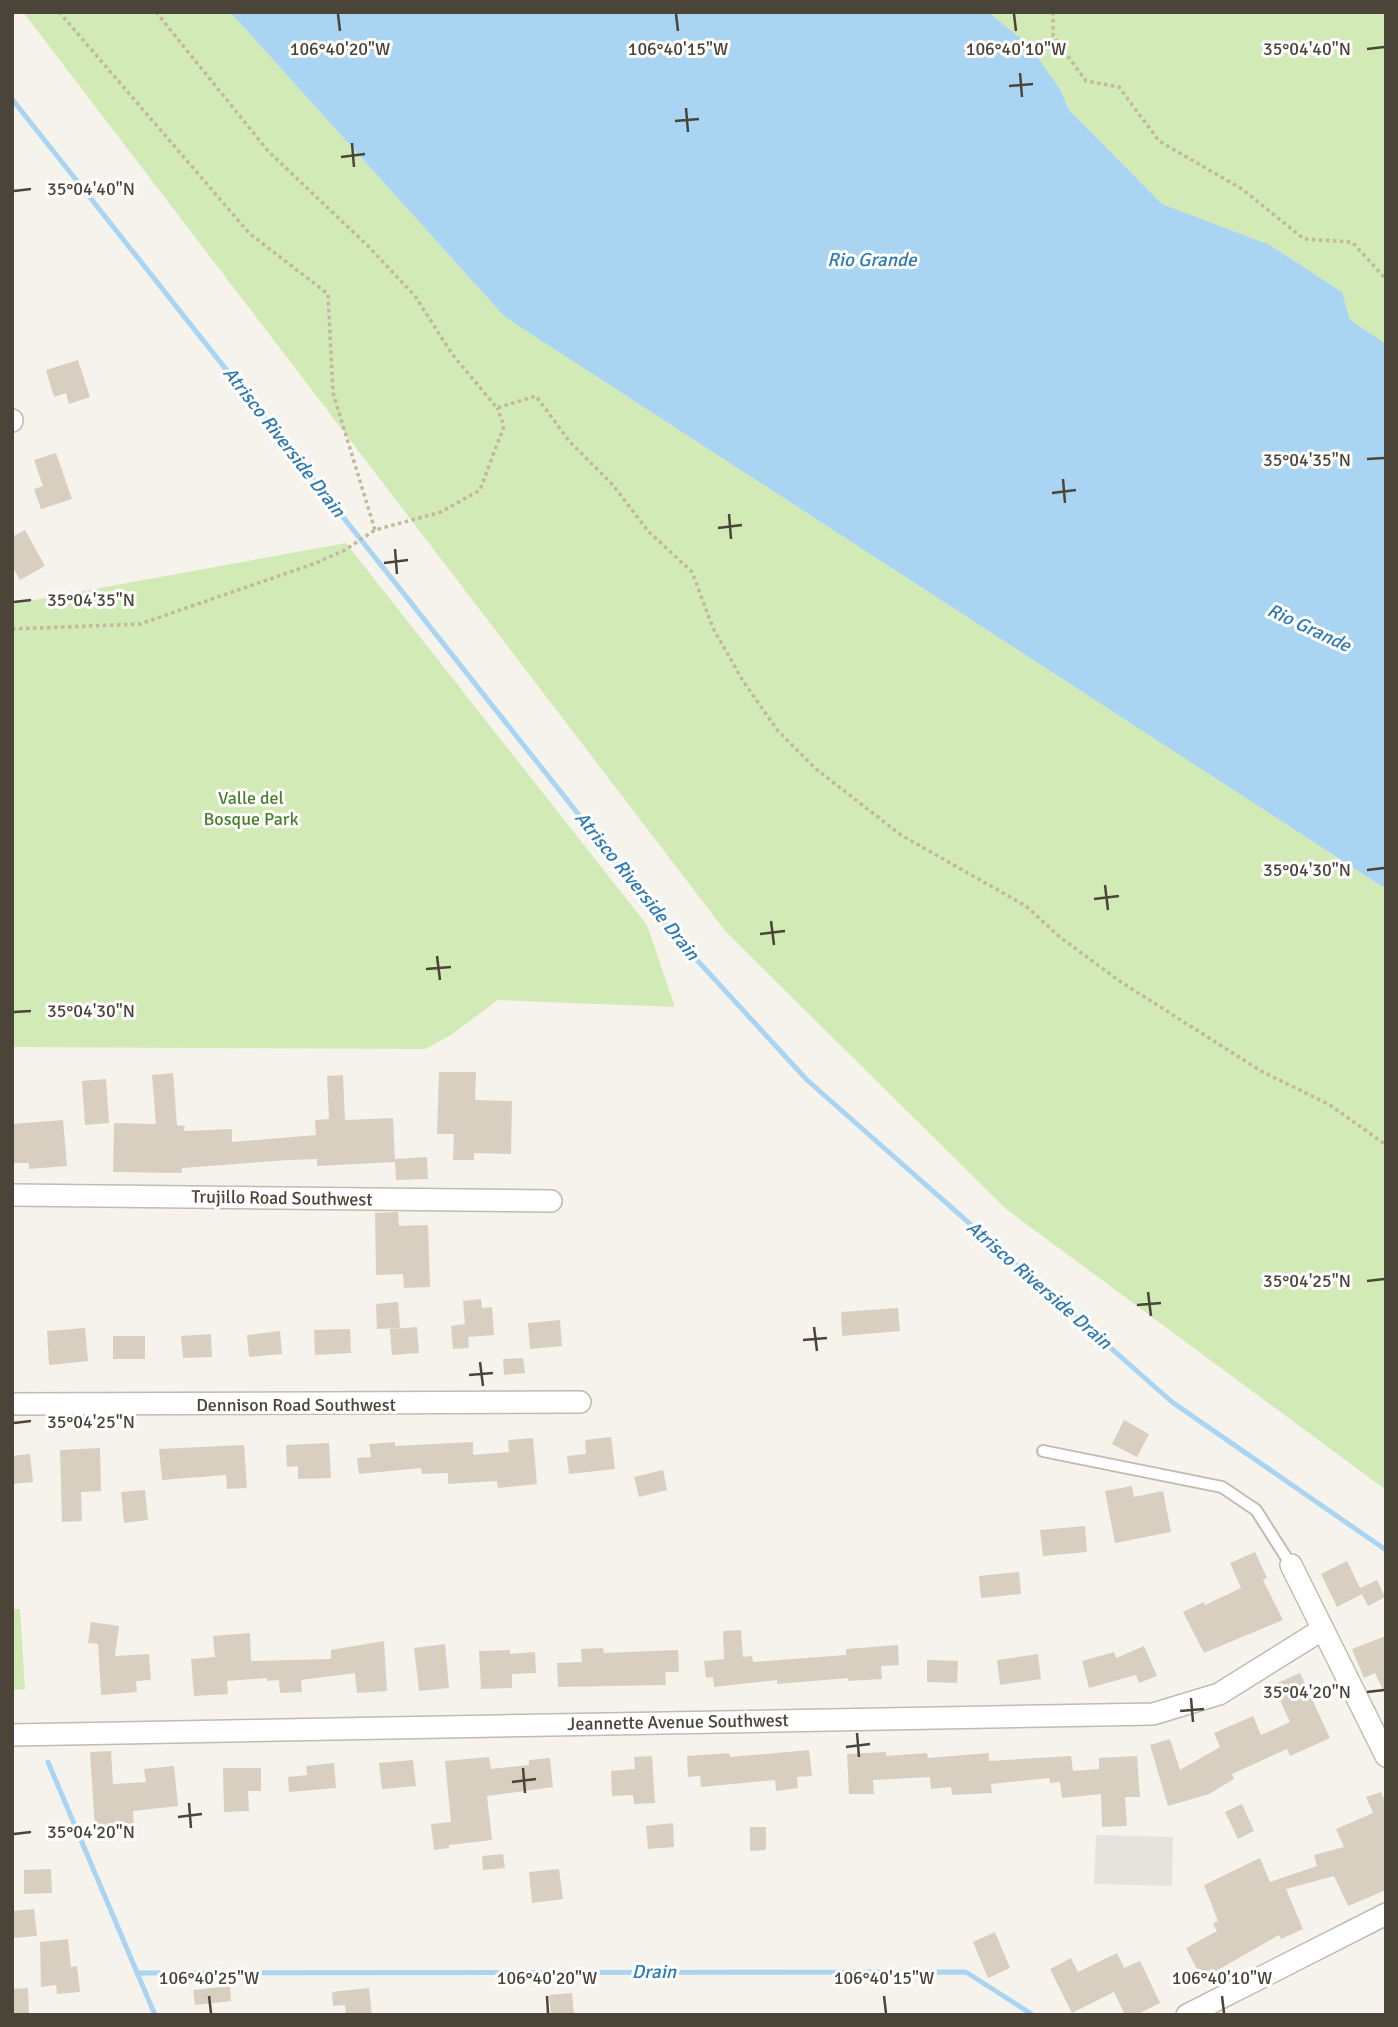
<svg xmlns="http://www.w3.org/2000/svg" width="1398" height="2027" font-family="Signika,sans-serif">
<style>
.industrial{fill:#e6e2dd}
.green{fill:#d2eab5}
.water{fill:#a9d4f2}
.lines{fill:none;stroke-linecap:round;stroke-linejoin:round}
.stream{stroke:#a9d4f2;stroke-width:5}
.building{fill:#d8cfc1}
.service-casing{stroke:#c2bbae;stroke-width:14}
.minor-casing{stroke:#c2bbae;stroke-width:24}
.path{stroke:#c4b79f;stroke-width:3.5;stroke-dasharray:3.5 3.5;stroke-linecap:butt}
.service{stroke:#fff;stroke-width:10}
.minor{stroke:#fff;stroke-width:21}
.ticks{fill:none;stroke:#4b4439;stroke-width:2.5}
.labels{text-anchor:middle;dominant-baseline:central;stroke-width:6;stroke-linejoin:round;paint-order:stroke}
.park-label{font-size:18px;fill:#4a7f2a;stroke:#fff}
.street-label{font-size:18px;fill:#4b4439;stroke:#fff}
.water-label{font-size:19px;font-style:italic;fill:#2e7ab2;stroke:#fff}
.ticks-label{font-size:18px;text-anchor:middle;fill:#4b4439;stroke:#fff;stroke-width:6;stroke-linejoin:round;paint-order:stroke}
</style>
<rect width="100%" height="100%" fill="#f6f3ec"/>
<polygon class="industrial" points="1096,1835 1173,1837 1172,1886 1094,1884"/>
<g class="green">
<polygon points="23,12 230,12 505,317 1386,889 1386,1490 1006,1209 726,932"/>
<polygon points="988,12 1386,12 1386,344 1350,320 1342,292 1270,245 1162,204 1069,110 1060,89 1029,45"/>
<polygon points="346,543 647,925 675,1007 498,1000 451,1035 425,1049 12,1047 12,604"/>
<polygon points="12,1609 20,1609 25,1689 12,1690"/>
</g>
<polygon class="water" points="230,12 988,12 1029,45 1060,89 1069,110 1162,204 1270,245 1342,292 1350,320 1386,344 1386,889 505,317"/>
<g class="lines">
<g class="stream">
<polyline points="12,99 674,935 807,1080 1172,1402 1386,1550"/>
<polyline points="48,1762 155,2015"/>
<polyline points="137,1973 966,1972 1033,2015"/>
</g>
</g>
<g class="building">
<polygon points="78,360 90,397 69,404 66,393 54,397 46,370"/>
<polygon points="56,453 72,499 41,509 34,489 43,486 34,460"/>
<polygon points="25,530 45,566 20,580 12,566 12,537"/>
<polygon points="439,1072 476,1072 475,1100 512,1101 511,1154 474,1153 474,1160 453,1160 454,1134 437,1134"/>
<polygon points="173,1073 177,1125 185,1126 184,1131 232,1129 232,1142 316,1135 315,1120 329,1119 327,1076 343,1075 345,1120 393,1118 395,1162 317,1166 317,1159 289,1160 182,1168 182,1173 113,1172 114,1123 156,1124 152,1075"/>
<polygon points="106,1079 109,1123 85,1125 82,1081"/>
<polygon points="63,1120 67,1166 29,1169 29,1163 12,1163 12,1124"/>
<polygon points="427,1157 428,1179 396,1180 395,1159"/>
<polygon points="398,1212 399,1226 428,1225 430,1287 404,1288 403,1274 376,1275 375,1213"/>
<polygon points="481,1299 482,1308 492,1307 494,1335 468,1337 469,1348 453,1349 451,1326 465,1324 463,1301"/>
<polygon points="398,1302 400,1328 377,1329 376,1304"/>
<polygon points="898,1308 900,1331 842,1336 841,1312"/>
<polygon points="560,1320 562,1346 530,1349 528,1323"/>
<polygon points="417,1327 419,1353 392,1355 390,1329"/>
<polygon points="85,1328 88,1361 49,1365 47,1331"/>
<polygon points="350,1329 351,1353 315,1355 314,1330"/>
<polygon points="280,1331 282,1354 249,1357 247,1335"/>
<polygon points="211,1334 212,1357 183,1358 181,1336"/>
<rect x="113" y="1336" width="32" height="23"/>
<polygon points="523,1358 525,1373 504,1375 503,1359"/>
<polygon points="1124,1420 1149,1434 1137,1457 1112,1444"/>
<polygon points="611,1437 615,1469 569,1474 567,1456 586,1454 585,1440"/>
<polygon points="533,1438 537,1484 498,1488 497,1481 448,1484 448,1473 422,1474 421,1468 359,1474 357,1458 371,1457 369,1444 395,1442 395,1446 473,1442 473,1455 509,1452 508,1440"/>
<polygon points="329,1443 331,1478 298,1479 298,1466 287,1467 286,1445"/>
<polygon points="244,1445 247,1488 227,1489 226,1475 162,1480 159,1449"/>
<polygon points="100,1448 101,1491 81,1492 82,1521 62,1522 60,1450"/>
<polygon points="30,1454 33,1482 12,1484 12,1456"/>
<polygon points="663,1470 667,1490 639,1497 634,1477"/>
<polygon points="1132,1486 1134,1497 1163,1491 1171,1532 1115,1543 1105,1491"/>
<polygon points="145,1490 148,1520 124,1523 121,1492"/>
<polygon points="1085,1526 1087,1552 1043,1556 1040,1530"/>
<polygon points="1255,1552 1267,1578 1263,1580 1283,1620 1204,1653 1183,1612 1204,1602 1205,1605 1241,1588 1230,1563"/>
<polygon points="1347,1561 1360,1588 1377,1580 1385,1597 1368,1606 1362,1594 1337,1607 1321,1574"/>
<polygon points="1019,1572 1021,1594 981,1598 979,1576"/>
<polygon points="91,1622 119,1626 115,1656 149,1654 151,1680 136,1681 137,1692 101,1695 98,1644 88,1643"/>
<polygon points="741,1630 743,1657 752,1656 753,1662 846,1655 846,1649 898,1645 899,1665 881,1666 882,1679 848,1681 848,1678 777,1684 777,1680 714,1687 713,1677 706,1678 704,1661 724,1659 723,1631"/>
<polygon points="250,1633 251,1661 331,1659 331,1650 384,1641 387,1691 357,1693 355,1673 301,1680 302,1692 280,1693 279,1680 267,1681 267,1678 227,1681 228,1694 194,1696 191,1659 215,1657 213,1636"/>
<polygon points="1386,1636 1386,1696 1375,1673 1364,1678 1352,1649"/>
<polygon points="445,1644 449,1688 419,1691 414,1648"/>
<polygon points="1144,1646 1157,1676 1139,1683 1136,1675 1089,1688 1082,1661 1114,1652 1116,1658"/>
<polygon points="603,1648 604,1653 678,1650 679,1672 665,1672 666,1685 558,1687 557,1663 582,1662 581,1649"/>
<polygon points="510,1650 510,1654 535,1652 536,1673 512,1674 512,1688 481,1689 479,1651"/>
<polygon points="1038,1654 1041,1679 1000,1685 997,1660"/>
<polygon points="927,1660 958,1661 957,1683 927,1682"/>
<polygon points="1300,1673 1330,1738 1290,1756 1287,1749 1232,1774 1234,1779 1209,1794 1168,1806 1150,1745 1170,1739 1180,1770 1220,1747 1214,1733 1253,1716 1261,1735 1290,1722 1273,1685"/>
<polygon points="809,1750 812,1776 797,1777 798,1788 776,1791 775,1780 701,1787 700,1776 688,1777 687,1756 729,1753 730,1757"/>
<polygon points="111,1751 113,1784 146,1782 144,1769 174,1766 178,1806 133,1811 134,1826 95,1829 90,1752"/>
<polygon points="886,1752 886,1756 927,1753 928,1758 989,1753 989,1761 1071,1756 1073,1771 1099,1769 1099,1758 1137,1756 1140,1797 1125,1797 1127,1826 1102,1827 1101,1794 1062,1798 1060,1782 1050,1783 1049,1778 991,1784 992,1793 952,1795 951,1787 931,1789 930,1777 873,1780 874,1794 849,1794 847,1754"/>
<polygon points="652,1756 655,1803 634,1804 633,1795 612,1796 611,1771 635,1769 634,1757"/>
<polygon points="489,1757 491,1769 529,1765 529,1760 550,1758 553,1787 487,1796 492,1840 449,1845 449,1848 434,1850 431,1824 451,1822 445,1761"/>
<polygon points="413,1760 416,1786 382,1789 379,1763"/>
<polygon points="334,1763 336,1788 289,1792 288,1777 307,1775 306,1766"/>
<polygon points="223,1768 261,1768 261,1791 248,1791 249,1811 224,1812"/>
<polygon points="1381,1792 1386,1804 1386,1890 1348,1906 1334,1876 1286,1889 1303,1929 1281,1939 1279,1935 1202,1979 1186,1948 1217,1931 1213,1924 1218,1921 1204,1885 1260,1858 1270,1882 1317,1866 1314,1855 1344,1847 1336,1829 1373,1813 1366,1797"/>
<polygon points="1242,1804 1254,1831 1238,1839 1225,1812"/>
<polygon points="673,1823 674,1847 648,1849 646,1826"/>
<polygon points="750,1827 766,1827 766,1850 750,1851"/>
<polygon points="503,1854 505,1868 483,1870 482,1856"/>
<polygon points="51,1869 52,1893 24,1894 24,1870"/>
<polygon points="559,1869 563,1899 532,1903 529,1872"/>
<polygon points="34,1909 37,1936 12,1938 12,1911"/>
<polygon points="995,1932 1010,1968 988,1978 973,1942"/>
<polygon points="68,1939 71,1967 77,1966 80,1992 57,1994 56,1985 41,1987 40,1942"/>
<polygon points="1117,1953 1124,1968 1140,1961 1160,2003 1136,2015 1125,2015 1114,1992 1072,2013 1050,1969 1071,1958 1078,1972"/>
<polygon points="230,1986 231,2001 195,2005 193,1990"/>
<polygon points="28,1988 29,2015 12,2015 12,1989"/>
<polygon points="369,1988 372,2015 346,2015 345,2005 333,2006 332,1992"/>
<polygon points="572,1993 574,2015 551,2015 549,1995"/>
</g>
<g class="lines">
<defs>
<polyline id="service" points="1043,1451 1222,1487 1256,1510 1291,1565"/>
<g id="minor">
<polyline points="12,421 12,420"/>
<polyline points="12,1195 551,1201"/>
<polyline points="12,1404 580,1402"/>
<polyline points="1291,1565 1386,1756"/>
<polyline points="12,1735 1153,1714 1219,1694 1323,1629"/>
<polyline points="1187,2015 1386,1914"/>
</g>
</defs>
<use href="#service" class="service-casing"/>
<use href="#minor" class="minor-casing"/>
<g class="path">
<polyline points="59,12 249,233 328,294 333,393 375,530"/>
<polyline points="156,12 268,151 368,246 415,296 452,354 497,408 536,396 570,442 613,485 648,531 692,572 713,628 743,681 778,731 816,769 901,835 1026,906 1061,938 1121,982 1261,1071 1330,1105 1386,1145"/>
<polyline points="1053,12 1053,36 1086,81 1119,87 1159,141 1242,189 1304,239 1352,242 1386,279"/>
<polyline points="12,629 140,624 316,563 345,550 375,530 441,512 480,490 504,426 497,408"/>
</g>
<use href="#service" class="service"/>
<use href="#minor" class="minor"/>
</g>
<path class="ticks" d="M338,14l2,17M676,14l2,17M1014,14l2,17M1367,49l17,-2M1020,73l2,24M1009,86l24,-2M686,108l2,24M675,121l24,-2M352,143l2,24M341,157l24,-3M14,191l17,-2M1367,459l17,-1M1063,479l2,24M1052,493l24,-3M729,514l2,25M718,528l24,-3M395,549l2,25M384,563l24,-3M14,602l17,-2M1367,870l17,-2M1105,885l3,25M1094,899l25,-3M771,921l3,24M760,934l25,-3M437,956l3,24M426,969l25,-2M14,1012l17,-1M1367,1281l17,-2M1148,1292l3,24M1137,1305l24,-2M814,1327l3,24M803,1340l24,-2M480,1362l3,24M469,1375l24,-2M14,1423l17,-2M1367,1692l17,-2M1191,1698l2,24M1180,1711l24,-2M857,1733l2,24M846,1747l24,-3M523,1768l2,25M512,1782l24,-3M189,1803l2,25M178,1817l24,-3M14,1834l17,-2M209,1996l2,17M547,1996l1,17M884,1996l2,17M1222,1996l2,17"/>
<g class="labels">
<g class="park-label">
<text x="251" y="798">Valle del<tspan x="251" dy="21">Bosque Park</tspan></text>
</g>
<g class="street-label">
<text transform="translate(282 1198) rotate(1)">Trujillo Road Southwest</text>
<text x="296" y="1405">Dennison Road Southwest</text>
<text transform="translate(678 1722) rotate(-1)">Jeannette Avenue Southwest</text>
</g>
<g class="water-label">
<text x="872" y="260">Rio Grande</text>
<text transform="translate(284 442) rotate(52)">Atrisco Riverside Drain</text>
<text transform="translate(1309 628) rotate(25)">Rio Grande</text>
<text transform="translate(637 886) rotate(51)">Atrisco Riverside Drain</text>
<text transform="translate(1039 1285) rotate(41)">Atrisco Riverside Drain</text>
<text x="654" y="1972">Drain</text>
</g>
</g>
<g class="ticks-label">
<text x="1307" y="55">35°04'40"N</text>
<text x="340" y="55">106°40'20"W</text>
<text x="678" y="55">106°40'15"W</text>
<text x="1016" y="55">106°40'10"W</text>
<text x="91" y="195">35°04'40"N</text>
<text x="1307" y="466">35°04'35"N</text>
<text x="91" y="606">35°04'35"N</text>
<text x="1307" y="876">35°04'30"N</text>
<text x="91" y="1017">35°04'30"N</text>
<text x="1307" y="1287">35°04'25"N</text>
<text x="91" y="1428">35°04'25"N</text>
<text x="1307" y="1698">35°04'20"N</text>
<text x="91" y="1838">35°04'20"N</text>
<text x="209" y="1984">106°40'25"W</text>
<text x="547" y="1984">106°40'20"W</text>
<text x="884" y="1984">106°40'15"W</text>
<text x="1222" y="1984">106°40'10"W</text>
</g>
<rect width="1398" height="2027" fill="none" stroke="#4b4439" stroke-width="28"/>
</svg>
